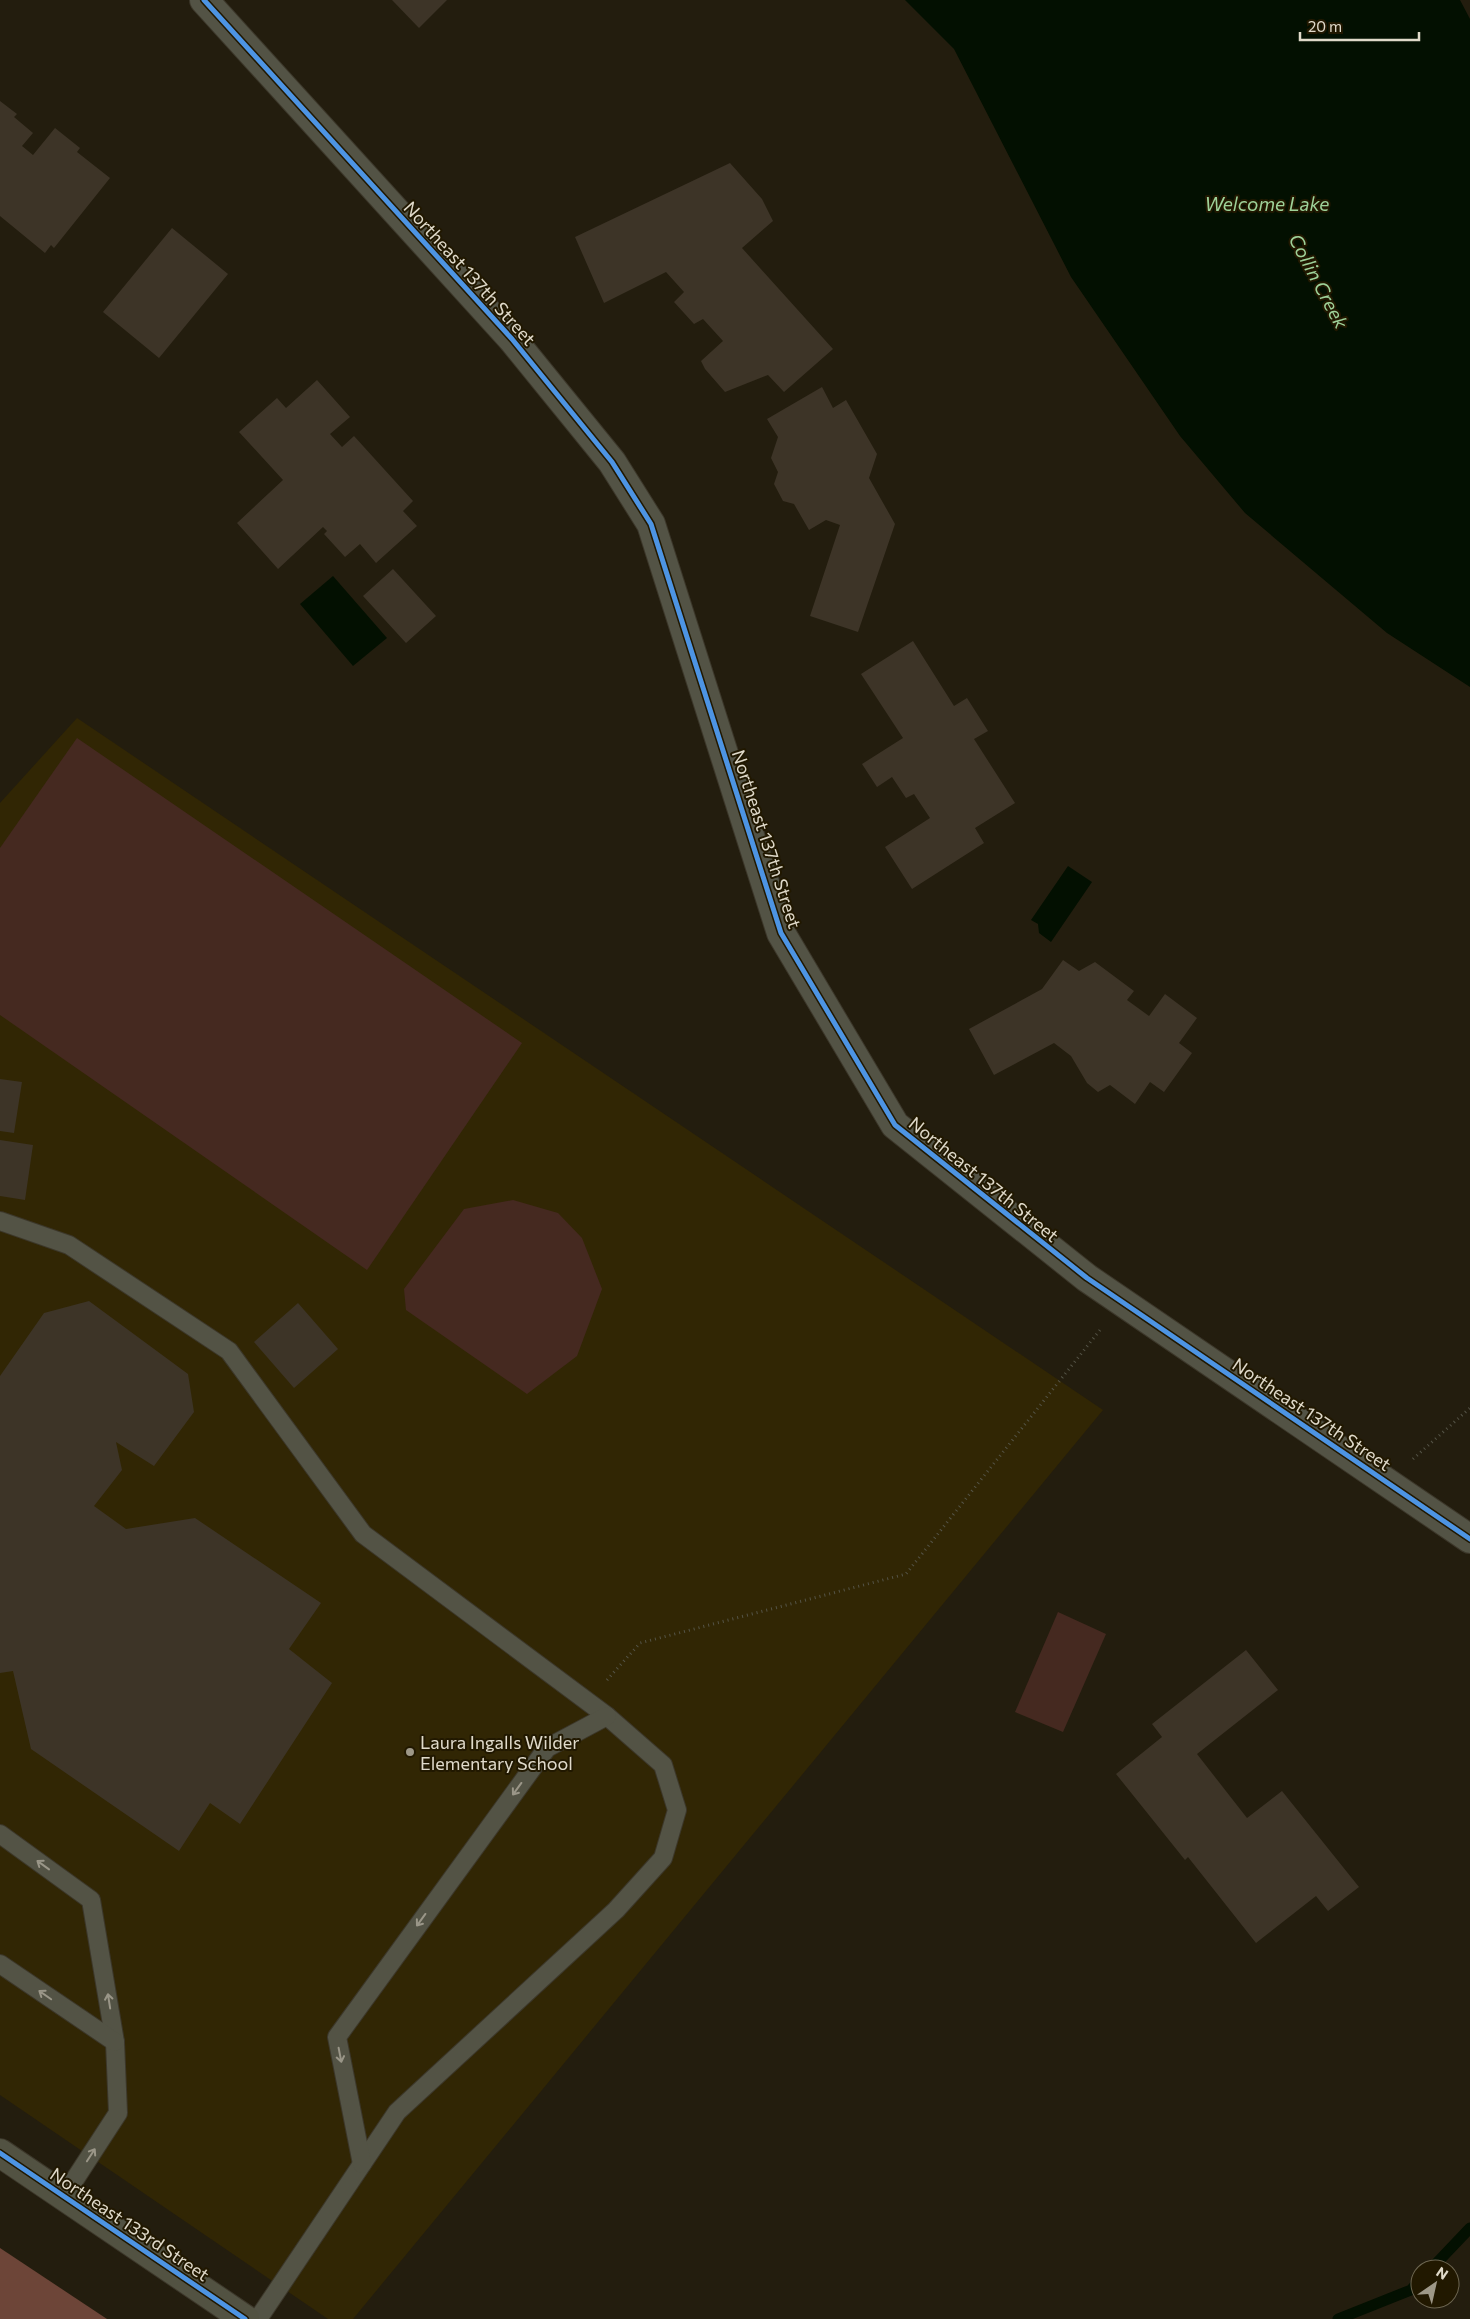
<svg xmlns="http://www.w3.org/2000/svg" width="1470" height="2319" font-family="Commissioner,sans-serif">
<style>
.built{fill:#312604}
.green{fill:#452920}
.forest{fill:#6d4538}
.water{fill:#031001}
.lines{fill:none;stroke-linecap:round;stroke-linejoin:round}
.stream{stroke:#031001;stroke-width:11}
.building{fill:#3d3427}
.lane-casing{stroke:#3c372a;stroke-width:20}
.street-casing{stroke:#3c372a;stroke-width:30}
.secondary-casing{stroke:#3c372a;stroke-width:30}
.path{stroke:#555447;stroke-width:3;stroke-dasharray:1 4;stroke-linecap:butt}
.lane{stroke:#535345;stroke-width:18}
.street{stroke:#535345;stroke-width:28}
.secondary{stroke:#525242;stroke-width:28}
.cycleway-casing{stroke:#211800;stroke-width:8}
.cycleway{stroke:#4d94e3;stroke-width:5}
.oneway{stroke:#9a9688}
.poi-dot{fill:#9e9888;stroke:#211800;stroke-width:2}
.labels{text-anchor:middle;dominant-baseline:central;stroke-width:4;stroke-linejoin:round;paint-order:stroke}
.street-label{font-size:18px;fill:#e0daca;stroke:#211800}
.poi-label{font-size:18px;fill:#e0daca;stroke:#211800;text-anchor:start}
.water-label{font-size:19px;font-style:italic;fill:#9ed299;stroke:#211800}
</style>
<rect width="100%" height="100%" fill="#231d0e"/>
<polygon class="built" points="77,718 1103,1410 353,2319 328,2319 0,2095 0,803"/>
<g class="green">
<polygon points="77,738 522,1043 367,1270 0,1015 0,848"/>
<polygon points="513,1200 558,1213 582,1238 602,1289 577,1356 527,1394 406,1310 404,1289 464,1209"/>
<polygon points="1058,1612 1106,1634 1063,1732 1015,1712"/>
</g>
<polygon class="forest" points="0,2248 107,2319 0,2319"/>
<g class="water">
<polygon points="905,0 1460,0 1470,19 1470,687 1387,633 1245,513 1180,436 1071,277 954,49"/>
<polygon points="333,576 387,638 353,666 300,604"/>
<polygon points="1068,866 1092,882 1051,942 1039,933 1038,924 1031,920"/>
</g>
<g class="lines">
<g class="stream">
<polyline points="1431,2269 1470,2228"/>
<polyline points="1338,2319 1411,2290 1420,2280"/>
</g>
</g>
<g class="building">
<polygon points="392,0 447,0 419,28"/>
<polygon points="0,101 17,114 14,117 33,133 22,146 33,155 55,128 80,148 77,152 110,178 54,248 51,245 45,253 0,216"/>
<polygon points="730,163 762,199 773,221 742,248 833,349 784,392 768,375 725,392 705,369 701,361 723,341 703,319 694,324 674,302 684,292 666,272 604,303 575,237"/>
<polygon points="172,228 228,274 159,358 103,312"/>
<polygon points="317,380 350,417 330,434 342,447 354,436 413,501 403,511 417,526 376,563 360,544 345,557 324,534 327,531 323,527 278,569 237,523 283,480 239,432 277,398 286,408"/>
<polygon points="822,387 833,408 846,400 877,454 869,478 895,524 858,632 810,616 840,525 826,520 809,530 794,504 783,501 774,484 778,472 771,458 778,437 767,419"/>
<polygon points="393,569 436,616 406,643 363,596"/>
<polygon points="913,641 954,706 967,698 988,731 974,739 1015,803 975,828 984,843 912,889 885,847 930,818 914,794 906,798 892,777 877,787 862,764 903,738 861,674"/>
<polygon points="1063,960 1079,971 1095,962 1134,991 1127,1000 1149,1016 1165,994 1197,1018 1179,1043 1192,1053 1164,1092 1150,1082 1135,1104 1110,1085 1098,1092 1087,1083 1071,1056 1054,1043 994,1075 969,1029 1042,989"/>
<polygon points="0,1079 22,1082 14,1133 0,1131"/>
<polygon points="0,1140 33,1145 25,1200 0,1196"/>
<polygon points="89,1301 188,1374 194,1412 154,1466 116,1442 122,1470 94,1506 126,1529 195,1518 321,1603 289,1649 332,1683 240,1824 210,1803 179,1851 31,1749 13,1671 0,1673 0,1376 44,1313"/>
<polygon points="298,1303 338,1349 294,1388 254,1342"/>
<polygon points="1246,1650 1278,1690 1197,1754 1247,1818 1282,1791 1359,1887 1328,1911 1316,1896 1256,1943 1188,1857 1185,1860 1116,1774 1162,1737 1152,1724"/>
</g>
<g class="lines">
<defs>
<g id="lane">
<polyline points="0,1221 69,1245 229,1351 363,1534 607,1716 663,1765 677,1810 663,1858 616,1910 397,2112 258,2319"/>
<polyline points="0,1834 91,1900 115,2042 118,2113 64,2196"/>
<polyline points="0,1964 115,2042"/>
<polyline points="362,2164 337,2037 547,1748 607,1716"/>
</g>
<polyline id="street" points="204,0 512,339 612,462 651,524 781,933 895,1125 1087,1278 1470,1539"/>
<polyline id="secondary" points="0,2153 245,2319"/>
</defs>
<use href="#lane" class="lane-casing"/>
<use href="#street" class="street-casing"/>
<use href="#secondary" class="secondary-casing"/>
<g class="path">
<polyline points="1413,1459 1470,1408"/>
<polyline points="607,1680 640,1643 906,1574 1100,1330"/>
</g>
<use href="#lane" class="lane"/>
<use href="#street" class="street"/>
<use href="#secondary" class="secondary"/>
<defs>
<g id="cycleway">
<polyline points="204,0 512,339 612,462 651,524 781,933 895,1125 1087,1278 1470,1539"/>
<polyline points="0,2153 245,2319"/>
</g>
</defs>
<use href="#cycleway" class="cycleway-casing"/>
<use href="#cycleway" class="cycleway"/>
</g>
<defs><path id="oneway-shaft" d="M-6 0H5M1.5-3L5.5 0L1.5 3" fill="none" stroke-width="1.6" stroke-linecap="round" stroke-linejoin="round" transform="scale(1.25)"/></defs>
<g class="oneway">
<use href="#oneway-shaft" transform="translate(517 1789) rotate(126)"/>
<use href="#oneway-shaft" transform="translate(43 1865) rotate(-144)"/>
<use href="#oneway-shaft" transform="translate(421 1920) rotate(126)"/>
<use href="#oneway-shaft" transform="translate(45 1995) rotate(-145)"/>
<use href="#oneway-shaft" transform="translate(109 2001) rotate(-99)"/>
<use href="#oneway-shaft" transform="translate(340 2055) rotate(79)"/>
<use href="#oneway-shaft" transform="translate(91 2155) rotate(-57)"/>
</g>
<circle class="poi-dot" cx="410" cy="1752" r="5"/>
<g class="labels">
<g class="street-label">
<text transform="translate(470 273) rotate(48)">Northeast 137th Street</text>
<text transform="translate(767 839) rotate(72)">Northeast 137th Street</text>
<text transform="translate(984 1179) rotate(39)">Northeast 137th Street</text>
<text transform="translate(1312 1414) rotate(34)">Northeast 137th Street</text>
<text transform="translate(130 2224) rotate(34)">Northeast 133rd Street</text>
</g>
<g class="poi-label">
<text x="420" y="1742">Laura Ingalls Wilder<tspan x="420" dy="21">Elementary School</tspan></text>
</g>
<g class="water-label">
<text x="1267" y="203">Welcome Lake</text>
<text transform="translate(1319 281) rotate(62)">Collin Creek</text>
</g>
</g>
<g transform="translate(1435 2284) rotate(34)"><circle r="24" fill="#211800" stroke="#6d6651"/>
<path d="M0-4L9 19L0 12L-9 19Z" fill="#9e9888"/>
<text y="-8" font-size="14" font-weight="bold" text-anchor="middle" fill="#e0daca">N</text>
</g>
<path d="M1300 32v8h119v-8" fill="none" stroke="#e0daca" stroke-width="2.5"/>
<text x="1308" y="32" font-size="15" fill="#e0daca" stroke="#211800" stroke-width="4" paint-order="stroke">20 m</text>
</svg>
